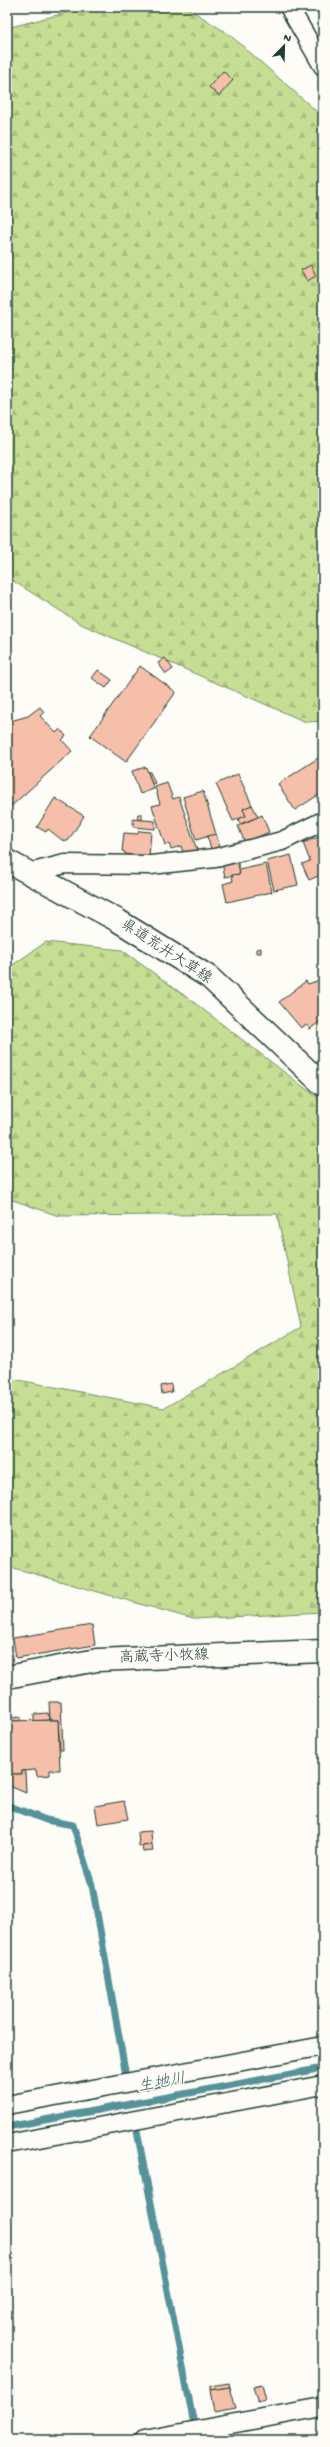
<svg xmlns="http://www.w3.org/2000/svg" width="330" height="2447" font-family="'Gochi Hand','Klee One',sans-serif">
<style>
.forest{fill:url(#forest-firs);stroke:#728e64}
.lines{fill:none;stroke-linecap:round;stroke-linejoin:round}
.stream{stroke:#579299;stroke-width:7}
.building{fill:#f5bfa9;stroke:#1f3d34}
.minor-casing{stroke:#1f3d34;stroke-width:21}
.secondary-casing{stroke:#1f3d34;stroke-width:25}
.minor{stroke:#fdfcf7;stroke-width:18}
.secondary{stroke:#fdfcf7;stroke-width:22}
.labels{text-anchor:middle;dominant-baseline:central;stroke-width:3;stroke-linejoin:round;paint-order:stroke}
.street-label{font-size:15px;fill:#1f3d34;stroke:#fdfcf7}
.water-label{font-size:16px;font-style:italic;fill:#36605e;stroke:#fdfcf7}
</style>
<defs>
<pattern id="forest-firs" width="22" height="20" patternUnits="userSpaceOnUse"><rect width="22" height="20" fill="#c6de94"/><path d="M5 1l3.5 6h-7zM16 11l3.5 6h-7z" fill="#aabf80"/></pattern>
</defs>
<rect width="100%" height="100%" fill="#fdfcf7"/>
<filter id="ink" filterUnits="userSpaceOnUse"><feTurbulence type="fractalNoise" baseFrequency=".025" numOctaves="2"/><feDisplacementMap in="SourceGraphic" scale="8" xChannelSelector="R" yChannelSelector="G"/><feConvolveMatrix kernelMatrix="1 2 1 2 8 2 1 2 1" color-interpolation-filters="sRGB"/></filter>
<g filter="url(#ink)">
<g class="forest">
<polygon points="89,7 186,7 230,35 323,117 323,721 306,722 81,624 7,577 7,28"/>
<polygon points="46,942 122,950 196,1004 323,1102 323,1612 193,1619 7,1566 7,1371 13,1379 164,1408 301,1327 277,1214 59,1216 7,1198 7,969"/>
</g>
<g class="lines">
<g class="stream">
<polyline points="7,1805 46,1820 73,1825 92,1885 125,2070"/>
<polyline points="7,2127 323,2068"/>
<polyline points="137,2131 197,2440"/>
</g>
</g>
<g class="building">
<polygon points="238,7 247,7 243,11"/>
<polygon points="223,71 233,80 219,96 209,87"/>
<polygon points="311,265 316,276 307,281 301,270"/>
<polygon points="165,658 173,669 166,674 158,663"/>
<polygon points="140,666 176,692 126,762 90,736"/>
<polygon points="98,670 112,680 106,688 92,678"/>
<polygon points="40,707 44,712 40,716 56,733 60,729 66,736 62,740 72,751 7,810 7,722 28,716"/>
<polygon points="323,755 323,792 295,810 278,784"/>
<polygon points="146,767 154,789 140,794 132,771"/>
<polygon points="148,772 150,772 155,783 152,784"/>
<polygon points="238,774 252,805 243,809 246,816 233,821 216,784"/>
<polygon points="167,783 173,799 179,797 197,850 184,855 181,846 171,849 169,844 165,845 152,806 160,804 155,787"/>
<polygon points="203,791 216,834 196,840 183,797"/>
<polygon points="55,798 84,816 68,841 62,840 48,829 46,832 37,827"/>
<polygon points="252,805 258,817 240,824 238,819 246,816 243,809"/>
<polygon points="138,814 142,814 142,820 137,819"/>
<polygon points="262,815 269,832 245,843 238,826"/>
<polygon points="133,819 155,821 155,829 133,827"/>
<polygon points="139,831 151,832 149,857 125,854 125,852 122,851 124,833 138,834"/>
<polygon points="216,834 221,850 212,852 207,836"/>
<polygon points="323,835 323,874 309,880 302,864 310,861 303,843"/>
<polygon points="291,855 298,885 274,890 267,861"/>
<polygon points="237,859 240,874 225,877 222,863"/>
<polygon points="266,864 272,892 227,902 223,884 233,881 232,875 240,874 239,870"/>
<polygon points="261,948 261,953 256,953 256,949"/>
<polygon points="323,979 323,1019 310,1029 306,1025 301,1028 279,1002 306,981 308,984"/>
<polygon points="171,1384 172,1392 162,1394 161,1386"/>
<polygon points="92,1625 95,1645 16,1658 13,1638"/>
<polygon points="49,1702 61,1702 63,1750 60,1750 58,1720 50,1720"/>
<polygon points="48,1713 49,1720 34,1721 34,1714"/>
<polygon points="21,1717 20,1721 12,1721 12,1718"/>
<polygon points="58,1720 60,1770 50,1770 50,1775 37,1776 36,1770 22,1771 22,1774 7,1774 7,1721"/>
<polygon points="22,1771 25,1771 26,1793 7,1785 7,1774 22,1774"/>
<polygon points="124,1801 128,1819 98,1824 95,1806"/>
<polygon points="151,1831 152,1845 139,1846 138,1832"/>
<polygon points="152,1845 153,1851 143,1852 142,1846"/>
<polygon points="229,2383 230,2387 210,2390 210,2386"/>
<polygon points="262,2385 266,2400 258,2402 253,2387"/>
<polygon points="230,2387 236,2409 214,2413 210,2390"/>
</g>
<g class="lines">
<defs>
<g id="minor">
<polyline points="289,7 323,66"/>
<polyline points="29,873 65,864 151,865 215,858 282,841 323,821"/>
<polyline points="7,2105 323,2046"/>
<polyline points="7,2144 323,2085"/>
<polyline points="144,2440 323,2407"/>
</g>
<g id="secondary">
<polyline points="7,861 117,920 209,977 323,1085"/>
<polyline points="7,1677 97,1660 323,1651"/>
</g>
</defs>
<use href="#minor" class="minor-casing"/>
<use href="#secondary" class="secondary-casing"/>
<use href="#minor" class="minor"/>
<use href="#secondary" class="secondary"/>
</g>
</g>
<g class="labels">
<g class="street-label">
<text transform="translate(166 952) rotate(33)">県道荒井大草線</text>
<text transform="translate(164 1657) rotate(-2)">高蔵寺小牧線</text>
</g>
<g class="water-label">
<text transform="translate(162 2084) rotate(-10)">生地川</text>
</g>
</g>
<rect width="330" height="2447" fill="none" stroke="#fdfcf7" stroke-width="24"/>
<rect x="12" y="12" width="306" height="2423" fill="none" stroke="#1f3d34" stroke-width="1.5" filter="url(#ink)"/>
<g transform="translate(284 46) rotate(23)" stroke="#fdfcf7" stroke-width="3" paint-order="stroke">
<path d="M0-3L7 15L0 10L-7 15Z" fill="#1f3d34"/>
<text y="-6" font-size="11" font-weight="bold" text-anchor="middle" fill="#1f3d34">N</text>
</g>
</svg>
